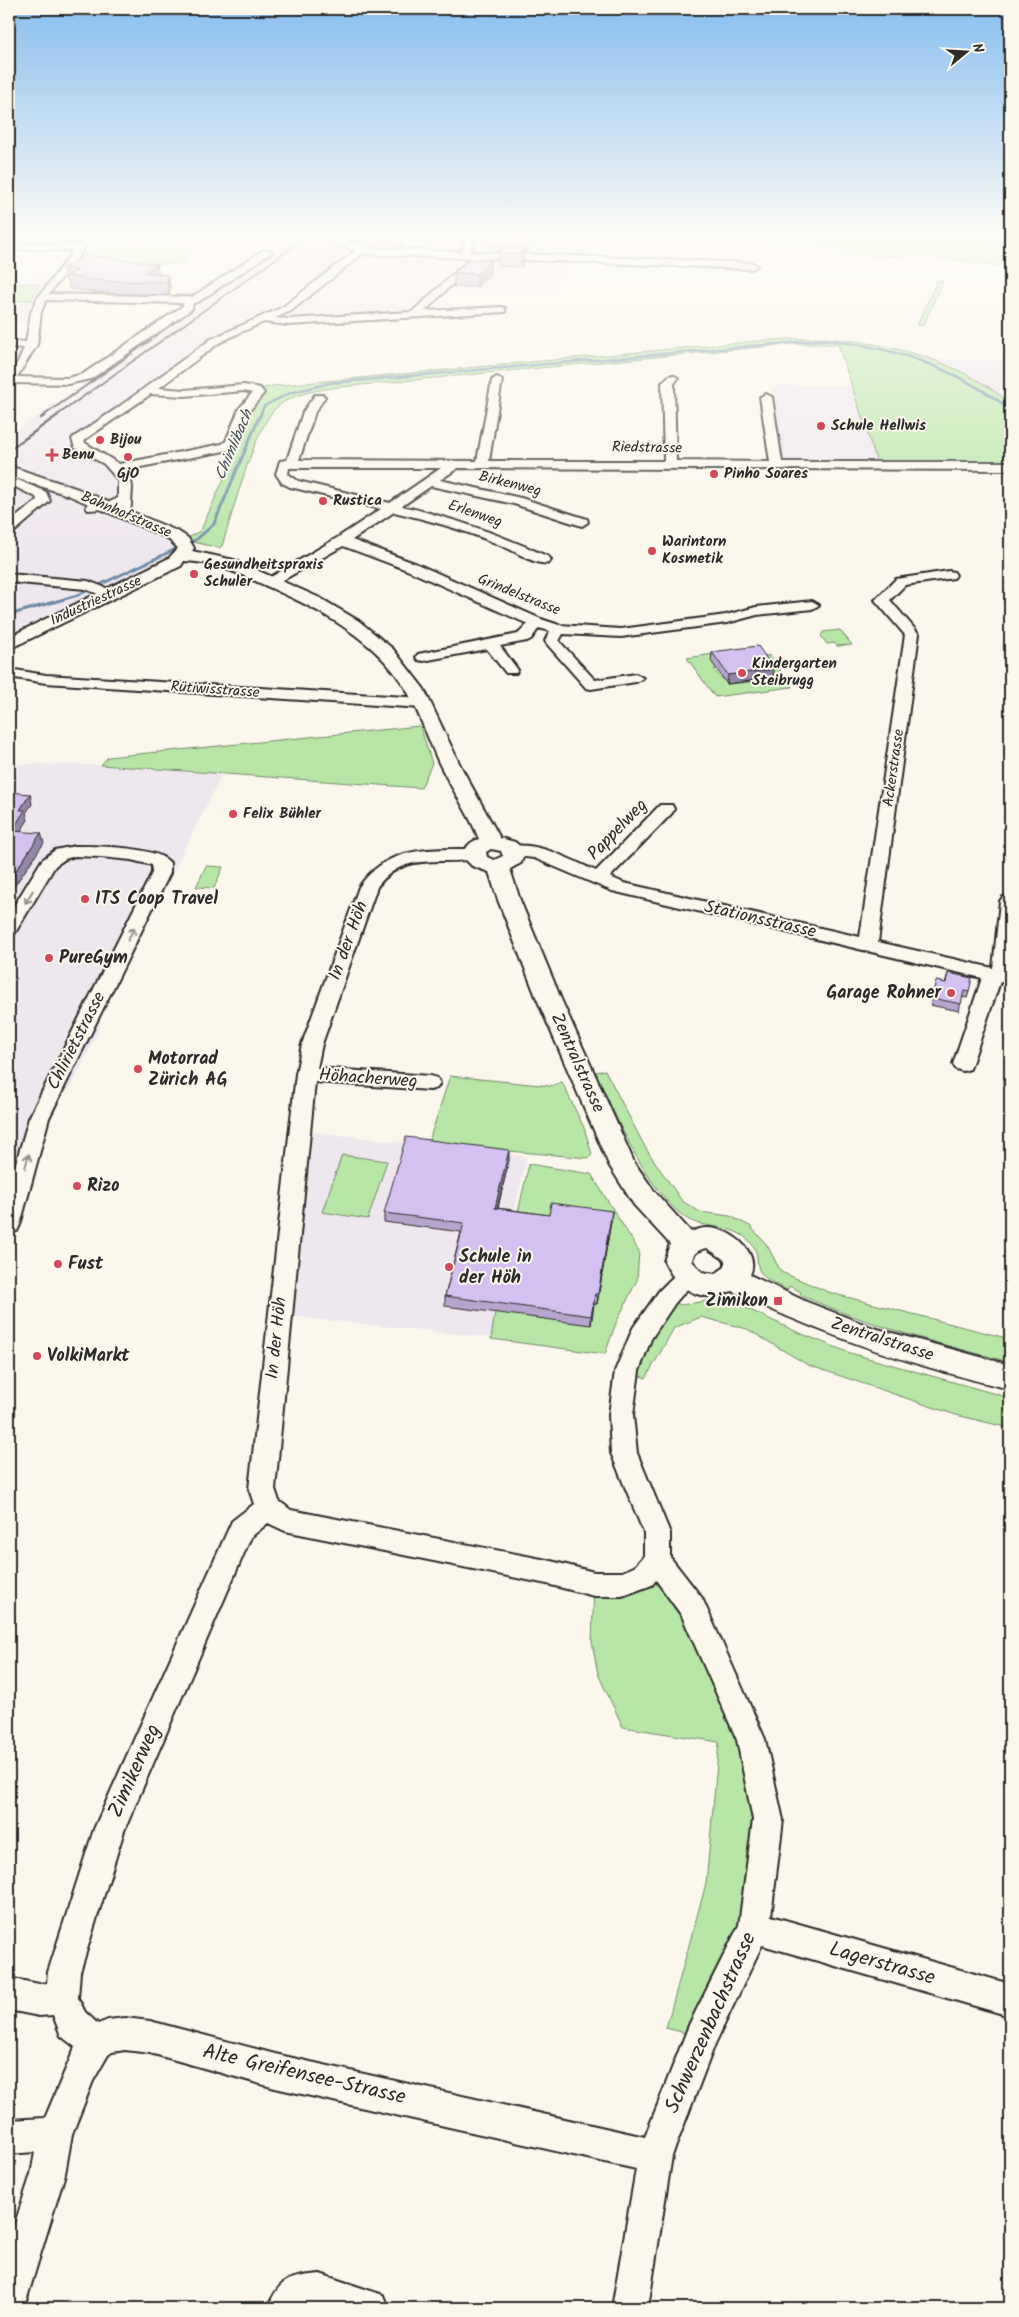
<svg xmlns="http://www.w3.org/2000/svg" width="1019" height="2317" font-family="Kalam,sans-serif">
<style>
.built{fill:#efe7ee}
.green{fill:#b7e6a6;stroke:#718868}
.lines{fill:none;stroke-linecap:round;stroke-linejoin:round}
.stream-far1{stroke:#6d8ca5;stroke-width:2.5}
.stream{stroke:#6d8ca5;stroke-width:3}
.minor-casing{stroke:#2b2b2b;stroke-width:4}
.major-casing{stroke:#2b2b2b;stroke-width:4}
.minor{fill:#fbf7ec;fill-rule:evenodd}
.major{fill:#fbf7ec;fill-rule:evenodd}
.rail-far1{stroke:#2b2b2b;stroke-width:2}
.rail{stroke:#2b2b2b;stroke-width:2.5}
.wall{fill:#b6a6cf;stroke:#2b2b2b}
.shaded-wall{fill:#9487a9;stroke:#2b2b2b}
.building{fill:#d4c1f1;stroke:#2b2b2b}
.oneway{stroke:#93918c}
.poi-dot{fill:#d1495b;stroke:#fbf7ec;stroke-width:2}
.labels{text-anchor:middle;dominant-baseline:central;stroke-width:4;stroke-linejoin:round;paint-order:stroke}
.far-poi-label{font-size:15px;font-weight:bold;fill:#2b2b2b;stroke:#fbf7ec;text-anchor:start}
.far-street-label{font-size:15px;fill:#2b2b2b;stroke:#fbf7ec}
.far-water-label{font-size:16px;font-style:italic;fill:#46545e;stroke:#fbf7ec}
.street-label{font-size:18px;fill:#2b2b2b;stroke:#fbf7ec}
.poi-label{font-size:18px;font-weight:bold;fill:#2b2b2b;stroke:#fbf7ec;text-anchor:start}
.near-street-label{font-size:21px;fill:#2b2b2b;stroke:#fbf7ec}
</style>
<rect width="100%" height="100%" fill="#fbf7ec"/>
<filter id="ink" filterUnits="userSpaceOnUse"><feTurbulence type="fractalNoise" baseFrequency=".02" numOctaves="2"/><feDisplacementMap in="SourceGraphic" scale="10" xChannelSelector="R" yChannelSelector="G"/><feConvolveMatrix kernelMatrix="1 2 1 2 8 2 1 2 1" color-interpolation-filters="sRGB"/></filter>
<g filter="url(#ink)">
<g class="built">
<polygon points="295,236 546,236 525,256 577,259 548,293 442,291 415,315 263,320 237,317 231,322 246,323 209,342 67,444 84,443 114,462 127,510 178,535 182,556 9,644 9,435"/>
<polygon points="9,277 52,277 27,310 26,322 9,322"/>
<polygon points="928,359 1010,360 1010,403 1002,396"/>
<polygon points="779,385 853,386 878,466 795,466 781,460 771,392"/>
<polygon points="9,764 101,765 222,775 100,1016 99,1030 72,1086 39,1118 9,1225"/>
<polygon points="307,1131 527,1157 515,1208 615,1218 590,1348 287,1316"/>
</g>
<g class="green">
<polygon points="763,236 964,236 965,239 988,243 1010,240 1010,267 923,256 852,255 811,244 764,239"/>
<polygon points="94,248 190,249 183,264 84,264"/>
<polygon points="937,281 943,281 923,326 917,325"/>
<polygon points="9,284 39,284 32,300 9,301"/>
<path d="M817,338c65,2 143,22 193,65v63h-132l-40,-122h-45l-454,43c-20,3 -46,6 -62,20 -22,18 -45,108 -55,139l-3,2 -34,-8 16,-10 23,-52 7,-26v-10l25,-52 16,-4 497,-46z"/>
<polygon points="840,630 852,645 837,646 834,643 827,644 821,636 823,632"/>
<polygon points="714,654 717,669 714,670 727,684 761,681 757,655 770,656 792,687 715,697 687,658"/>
<polygon points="420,726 432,763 421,788 101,765 108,757"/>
<polygon points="206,866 223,867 214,888 196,887"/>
<path d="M605,1070l41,79 36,52 18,11 30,4 20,10 17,19 14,27 50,21 179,46v23c-71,-18 -143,-37 -210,-67l1,-3 -11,-6 -3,4c-8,-5 -20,-9 -26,-17 -7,-10 1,-21 -14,-34 -19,-17 -47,-9 -64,-23 -39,-31 -67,-99 -87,-144z"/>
<polygon points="450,1076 550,1086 562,1082 584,1128 592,1154 589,1158 428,1144"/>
<polygon points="342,1155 387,1161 368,1219 322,1212"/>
<polygon points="529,1164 591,1174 639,1251 637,1280 616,1323 605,1354 491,1339 495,1312 597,1304 611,1221 548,1225 516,1221"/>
<path d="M719,1299l10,1 68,32 53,21 160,45v30l-54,-13 -148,-50 -61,-36 -46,-12 -27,11 -28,50 -10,-3c7,-29 22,-50 40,-72l5,2z"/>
<polygon points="657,1560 692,1607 768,1820 754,1927 701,2037 666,2028 706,1884 719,1742 623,1727 598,1674 592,1641 594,1584"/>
</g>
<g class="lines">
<path class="stream-far1" d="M260,416l4,-10 26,-13 40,-10 492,-43c70,6 131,27 188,69"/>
<polyline class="stream" points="9,615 78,595 197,539 214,524 260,415"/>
<defs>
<g id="minor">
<path d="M335,236h10l-4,4 20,4 4,4 96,4 5,-12 -28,-1 -4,-3h41l-5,16 282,11 5,3 -5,3 -273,-11 -54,53 76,-4 4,1v4l-217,13 -24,-3 -25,11 -20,10 -60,45 25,2 60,-5 16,3 4,5 -14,17 -13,32 -7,8 -105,20 6,10 1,8 -2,29h-10l-3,-9 -29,2 -2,-3 2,-3 22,-2 8,-4v-18l-14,-16 -29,-16 -3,-9 2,-2 42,-28 95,-70 72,-32 73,-57 -25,-6 -2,-2zM362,254l109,4 -59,54 -124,7 -13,-1 16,-7zM244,391l8,2 -13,16 -13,32 -4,3 -103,20 -34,-21 -1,-3 67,-46 33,2z"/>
<path d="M9,243l75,2v4l-35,45 143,3 72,-47 8,2 -74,50 -5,1 -1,6 -101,70 -23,5 -59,-1v-10l9,-11 6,-14 -15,-1v-6l17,1 5,-30 6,-13 37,-49 -65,-1zM46,300l137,3v3l-100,68 -15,4 -51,-1 20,-32 4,-33z"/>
<path d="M673,375l5,3 -4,6 2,77 94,1 -10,-65 6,-3 6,3 10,65h228v8l-552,-2 -18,12 81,18 66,21 1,3 -6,4 -68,-22 -83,-18 -29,20c51,12 99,29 147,51l2,3 -2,3c-12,3 -29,-9 -40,-14 -37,-17 -76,-28 -115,-37l-42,28 65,24 124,55 18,6 62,4 105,-14 30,-8 56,-6 7,4 -7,4 -55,6 -30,8 -106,14 -58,-3 -4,7 36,39 41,-6 7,4 -7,4 -45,7 -5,-1 -39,-44 -2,-3 5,-10 -11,-3 -8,11 -4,2 -27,5 18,24 -2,3h-10l-19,-24 -64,12 -5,-1 -2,-3 2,-3 100,-20 10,-10 -121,-54 -64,-24 -67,38h-10l-2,-3 73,-43 44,-29 -91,-22 -8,-4 -6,-9 4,-13 7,-1 16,-48 12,-17h8l2,2 -10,15 -16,48 178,1 15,-81 5,-3 5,3 -13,81h175l-2,-78 7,-7zM289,468h152l-51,35 -92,-22 -10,-7z"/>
<polygon points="9,476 46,492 50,501 14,532 9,533 9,523 37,500 36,497 9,484"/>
<path d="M949,571l5,1 2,3 -2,3 -49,7 -15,15 29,34 -41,308 115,26 7,-67 3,-4 7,-1v88l-10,-2 -30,87 -7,2 -7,-2 -3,-5 29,-86 -370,-87 -78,-33 -26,-3 -3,-4 3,-4c29,-7 62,13 88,24l64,-66h12l2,4 -2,4 -62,64 14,6 236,54 45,-302 -30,-35 21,-21z"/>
<polygon points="9,574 88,581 114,591 116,594 109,598 85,589 9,582"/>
<polygon points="9,669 46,675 422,698 427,700 430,703 427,706 422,708 46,683 9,677"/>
<path d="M75,846c20,0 83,0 95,17v10l-121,245 -29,107 -3,6 -8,2v-46l20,-69 123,-245v-8l-21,-5 -30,-3 -26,-1 -10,3 -10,7 -40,67 -6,2v-21l33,-54 13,-10z"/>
<path d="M474,849l6,1 3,4 -3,4c-38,9 -75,-9 -103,29l-55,157 -5,24 113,8 7,2 3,5 -3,5 -7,2 -115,-8 -40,407 4,12 12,9 256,50 47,12h28l12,-5 10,-11v-23l-33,-80 -2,-38 6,-44 18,-43 26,-37 20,-20 8,-3 8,3 3,6 -23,26 -24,36 -12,32 -6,44 4,38 33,80v24l32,41 63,141 18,81 -12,96 239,68v32l-248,-71 -47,99 -43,112 -24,152h-36l24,-139 -361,-81 -125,-35 -25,-3 -13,2 -4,3 -15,26 -21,53 -7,40 -38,124 -4,10h-14v-66l22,-68 4,-22 -26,2v-34l36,-2 30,-71 -14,-11 -8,-21 -14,1 -30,-6v-32l30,6 8,-1 1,-11 46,-143 138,-308 22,-17 -5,-15 47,-415 6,-30 57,-157c28,-41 70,-38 115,-38zM268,1523l17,8 262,53 47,12h28l30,-11 4,-5 26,36 55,124 16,80 -14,105 -50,100 -44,112 -370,-83 -125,-33 -25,-3 -17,2 -10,4 -13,-12 -7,-14 2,-26 44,-141 127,-294z"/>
<path d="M320,2274l63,21 5,13h-120c11,-30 23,-31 52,-34z"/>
</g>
<path id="major" d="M9,466l69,23 101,43 9,6 6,10 -2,3 42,9 86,38 39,23 34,28 31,40 36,76 40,73 15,4 10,9 -4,12 -11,6 10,31 41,99 73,163 20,29 37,41c5,-2 11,-4 15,-4 23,-1 55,23 44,47l57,27 67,26 136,37v24c-97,-23 -188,-54 -278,-98 -31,14 -55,-2 -68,-30l6,-17 -36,-39 -25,-40 -72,-166 -39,-99 -9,-28 -17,-6 -8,-8c0,-10 5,-16 15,-19 -10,-26 -27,-49 -39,-74 -12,-25 -20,-52 -34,-76 -31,-50 -84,-78 -135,-101 -29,-13 -55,-26 -87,-27l-3,5 -172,83v-12l160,-79 9,-10 -11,-10 -99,-43 -59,-19zM491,849l10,2 2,5 -9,4 -7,-3 -1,-5zM707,1248l18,12v7l-10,7 -13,-2 -10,-11c1,-9 7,-11 15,-13z"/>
</defs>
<use href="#minor" class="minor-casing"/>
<use href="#major" class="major-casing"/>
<use href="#minor" class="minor"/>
<use href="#major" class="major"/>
<g class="rail-far1">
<polyline points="43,416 151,340"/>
<polyline points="56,416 308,236"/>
</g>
<g class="rail">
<polyline points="41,418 45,415"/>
<polyline points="9,450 58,415"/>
</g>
</g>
<g class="wall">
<polygon points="486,236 531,236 526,252 523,252 523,262 521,267 499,266 499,253 503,248 489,248 489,242 485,242"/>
<polygon points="350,237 350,236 407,237 401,248 375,247"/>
<polygon points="470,259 490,274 477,287 454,287 454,273"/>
<polygon points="63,268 168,275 170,288 169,295 104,293 69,289 68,281 66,281"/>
<polygon points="712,652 774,669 773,678 727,684 711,661"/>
<polygon points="948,973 969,992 967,998 962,997 959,1011 930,1005 936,981 945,983"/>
<polygon points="509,1160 498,1208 549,1215 612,1211 611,1221 597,1304 594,1304 591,1325 445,1306 445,1296 461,1232 384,1222 384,1213"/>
</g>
<g class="shaded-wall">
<polygon points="402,236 407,237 401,248 401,239"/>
<polygon points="530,236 531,236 526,252 526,248"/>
<polygon points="523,248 523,262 521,267 521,254"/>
<polygon points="490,261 490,274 477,287 477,274"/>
<polygon points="157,264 159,277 145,272"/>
<polygon points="168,275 170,288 169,295 167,282"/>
<polygon points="774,669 773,678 727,684 728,675"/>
<polygon points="30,794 32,804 26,813 28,820 15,840 12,831 20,810"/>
<polygon points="41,833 44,843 9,894 9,881"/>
<polygon points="509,1150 509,1160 495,1218 495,1208"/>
<polygon points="612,1211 611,1221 597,1304 598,1294"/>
<polygon points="595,1294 594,1304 591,1325 591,1316"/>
</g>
<g class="building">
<polygon points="372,236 402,236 401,239 375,238"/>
<polygon points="486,236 530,236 526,248 513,247 516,244 489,243 491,238 485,237"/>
<polygon points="504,248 523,248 521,254 499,253"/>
<polygon points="85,255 157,264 145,272 168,275 167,282 101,281 67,276 78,270 63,268"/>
<polygon points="470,259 490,261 477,274 454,273"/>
<polygon points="758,646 774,669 728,675 712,652"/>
<polygon points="9,792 30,794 20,810 25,810 12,831 41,833 9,881"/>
<polygon points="948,973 972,978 969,992 964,991 961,1004 932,998 936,981 946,983"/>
<polygon points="406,1137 509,1150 495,1208 549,1215 551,1203 612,1211 598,1294 595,1294 591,1316 445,1296 464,1223 384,1213"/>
</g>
<defs><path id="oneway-shaft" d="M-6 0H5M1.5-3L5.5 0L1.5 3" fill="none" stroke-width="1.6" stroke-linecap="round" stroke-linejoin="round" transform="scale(1.25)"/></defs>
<g class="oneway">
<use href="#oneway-shaft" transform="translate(29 897) rotate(121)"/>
<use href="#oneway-shaft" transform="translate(131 934) rotate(-63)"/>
<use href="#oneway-shaft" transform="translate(27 1161) rotate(-74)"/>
</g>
</g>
<linearGradient id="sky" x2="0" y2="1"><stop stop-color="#88beee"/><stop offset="0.42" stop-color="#fdfbf6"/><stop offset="1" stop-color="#fdfbf6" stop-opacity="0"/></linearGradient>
<rect width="1019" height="561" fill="url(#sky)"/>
<g class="poi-dot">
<circle cx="821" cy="426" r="5"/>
<circle cx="100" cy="440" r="5"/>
<path d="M49.5 447.5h5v5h5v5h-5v5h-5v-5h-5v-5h5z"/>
<circle cx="128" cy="457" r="5"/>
<circle cx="714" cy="474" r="5"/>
<circle cx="323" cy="501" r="5"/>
<circle cx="652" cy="551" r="5"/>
<circle cx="194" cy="574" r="5"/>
<circle cx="742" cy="673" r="5"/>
<circle cx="233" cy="814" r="5"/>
<circle cx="85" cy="899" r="5"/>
<circle cx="49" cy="958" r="5"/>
<circle cx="951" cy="993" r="5"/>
<circle cx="138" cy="1069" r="5"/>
<circle cx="77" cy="1186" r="5"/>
<circle cx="58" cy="1264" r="5"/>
<circle cx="449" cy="1267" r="5"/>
<rect x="773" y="1296" width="10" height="10" rx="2.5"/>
<circle cx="37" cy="1356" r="5"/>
</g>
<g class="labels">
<g class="far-poi-label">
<text x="831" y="426">Schule Hellwis</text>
<text x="110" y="440">Bijou</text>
<text x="62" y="455">Benu</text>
<text x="128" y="474" text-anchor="middle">GjO</text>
<text x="724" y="474">Pinho Soares</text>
<text x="333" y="501">Rustica</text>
<text x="662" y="542">Warintorn<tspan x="662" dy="17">Kosmetik</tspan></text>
<text x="204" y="565">Gesundheitspraxis<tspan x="204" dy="17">Schuler</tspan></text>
<text x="752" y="664">Kindergarten<tspan x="752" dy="17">Steibrugg</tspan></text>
<text x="243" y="814">Felix Bühler</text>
</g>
<g class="far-street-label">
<text transform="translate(647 448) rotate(1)">Riedstrasse</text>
<text transform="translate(510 484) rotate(14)">Birkenweg</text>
<text transform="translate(475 514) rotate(19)">Erlenweg</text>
<text transform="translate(126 515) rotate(23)">Bahnhofstrasse</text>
<text transform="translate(519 595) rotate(22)">Grindelstrasse</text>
<text transform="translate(96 601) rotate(-25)">Industriestrasse</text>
<text transform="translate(215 690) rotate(4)">Rütiwisstrasse</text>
<text transform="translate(894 768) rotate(-82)">Ackerstrasse</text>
</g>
<g class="far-water-label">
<text transform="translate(234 445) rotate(-67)">Chimlibach</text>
</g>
<g class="street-label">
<text transform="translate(618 830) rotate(-46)">Pappelweg</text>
<text transform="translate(760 920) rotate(13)">Stationsstrasse</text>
<text transform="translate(349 941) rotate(-70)">In der Höh</text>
<text transform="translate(77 1041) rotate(-63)">Chlirietstrasse</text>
<text transform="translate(577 1063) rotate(66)">Zentralstrasse</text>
<text transform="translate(368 1079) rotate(4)">Höhacherweg</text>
<text transform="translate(277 1338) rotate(-84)">In der Höh</text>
<text transform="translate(882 1340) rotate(18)">Zentralstrasse</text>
</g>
<g class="poi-label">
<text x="95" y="899">ITS Coop Travel</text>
<text x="59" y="958">PureGym</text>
<text x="941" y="993" text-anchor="end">Garage Rohner</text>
<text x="148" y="1059">Motorrad<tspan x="148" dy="21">Zürich AG</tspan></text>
<text x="87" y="1186">Rizo</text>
<text x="459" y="1257">Schule in<tspan x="459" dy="21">der Höh</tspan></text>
<text x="68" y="1264">Fust</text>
<text x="768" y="1301" text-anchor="end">Zimikon</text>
<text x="47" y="1356">VolkiMarkt</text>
</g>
<g class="near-street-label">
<text transform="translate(135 1771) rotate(-66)">Zimikerweg</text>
<text transform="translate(882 1964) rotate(16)">Lagerstrasse</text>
<text transform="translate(711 2023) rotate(-66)">Schwerzenbachstrasse</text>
<text transform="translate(304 2075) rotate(13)">Alte Greifensee-Strasse</text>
</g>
</g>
<rect width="1019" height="2317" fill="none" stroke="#fbf7ec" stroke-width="30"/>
<rect x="15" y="15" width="989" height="2287" fill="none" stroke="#2b2b2b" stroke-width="2" filter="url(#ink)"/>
<g transform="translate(966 52) rotate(72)" stroke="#fbf7ec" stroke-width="4" paint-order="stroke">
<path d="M0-4L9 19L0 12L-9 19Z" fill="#2b2b2b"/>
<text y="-8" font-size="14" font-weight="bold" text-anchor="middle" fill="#2b2b2b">N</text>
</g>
</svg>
